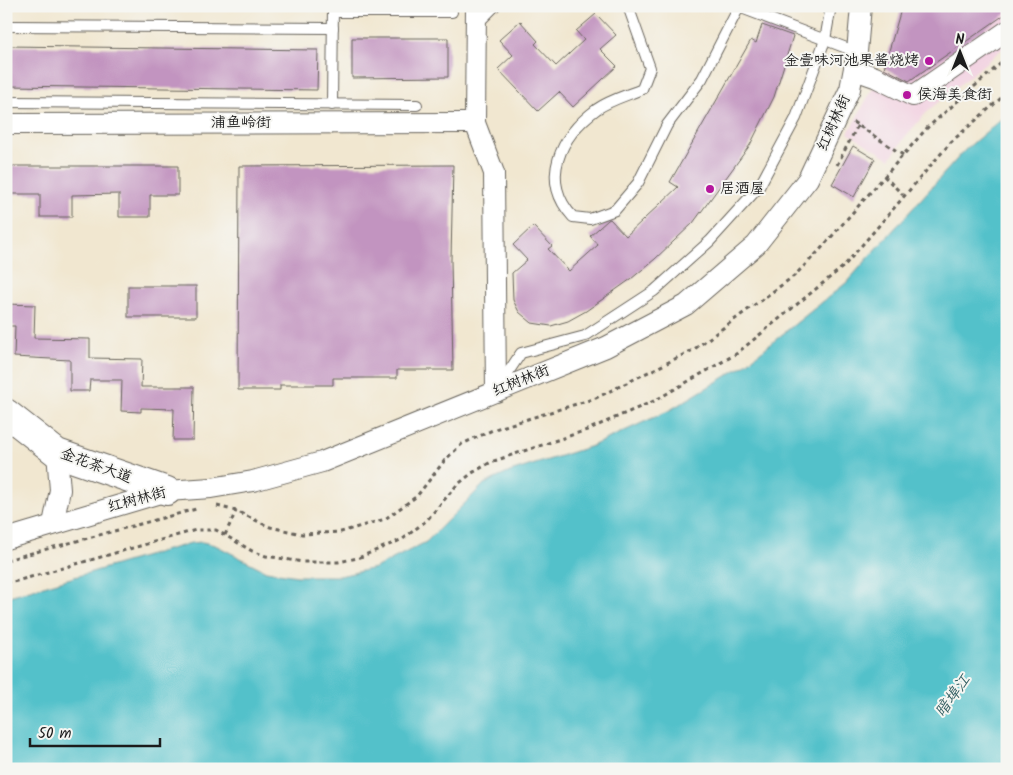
<svg xmlns="http://www.w3.org/2000/svg" width="1013" height="775" font-family="Kalam,'LXGW WenKai TC',sans-serif">
<style>
.built{fill:#f2cfe0}
.water{fill:#53c1ca;stroke:#386e73}
.building{fill:#c294c0}
.lines{fill:none;stroke-linecap:round;stroke-linejoin:round}
.lane-casing{stroke:#67635b;stroke-width:12}
.street-casing{stroke:#67635b;stroke-width:22}
.secondary-casing{stroke:#67635b;stroke-width:30}
.path{stroke:#67635b;stroke-width:3;stroke-dasharray:4 4;stroke-linecap:butt}
.lane{stroke:#fff;stroke-width:10}
.street{stroke:#fff;stroke-width:20}
.secondary{stroke:#fff;stroke-width:28}
.poi-dot{fill:#b5179e;stroke:#f6f6f2;stroke-width:2}
.labels{text-anchor:middle;dominant-baseline:central;stroke-width:4;stroke-linejoin:round;paint-order:stroke}
.poi-label{font-size:15px;fill:#1c1c1c;stroke:#f6f6f2;text-anchor:start}
.street-label{font-size:15px;fill:#1c1c1c;stroke:#f6f6f2}
.water-label{font-size:16px;font-style:italic;fill:#325e62;stroke:#f6f6f2}
</style>
<rect width="100%" height="100%" fill="#f6f6f2"/>
<filter id="ink" filterUnits="userSpaceOnUse"><feTurbulence type="fractalNoise" baseFrequency=".02" numOctaves="2"/><feDisplacementMap in="SourceGraphic" scale="10" xChannelSelector="R" yChannelSelector="G"/><feConvolveMatrix kernelMatrix="1 2 1 2 8 2 1 2 1" color-interpolation-filters="sRGB"/></filter>
<filter id="wash" filterUnits="userSpaceOnUse"><feTurbulence type="fractalNoise" baseFrequency=".0096" numOctaves="4" result="noise"/><feDisplacementMap in="SourceGraphic" scale="20" xChannelSelector="R" yChannelSelector="G"/><feGaussianBlur stdDeviation="1.12" result="paint"/><feColorMatrix in="noise" values="0 0 0 0 0 0 0 0 0 0 0 0 0 0 0 0 0 1.4 0 .05"/><feComposite in="paint" operator="in"/></filter>
<g filter="url(#wash)">
<rect width="100%" height="100%" fill="#f1e7d0"/>
<polygon class="built" points="1007,13 1007,45 929,110 905,137 890,159 848,133 883,70 909,81"/>
<polygon class="water" points="1007,114 1007,769 6,769 6,597 191,543 202,542 215,545 266,571 297,576 340,576 375,568 426,542 484,484 510,472 592,446 670,410 743,366 846,283 965,150"/>
<g id="blocks">
<g class="building">
<polygon points="902,6 1007,6 1007,13 909,81 884,68"/>
<polygon points="596,14 616,35 600,49 617,66 573,107 559,92 538,111 498,69 513,55 499,40 520,21 538,41 535,44 556,66 584,40 576,31"/>
<polygon points="762,25 793,36 774,97 750,145 693,223 655,259 631,279 586,311 568,321 551,326 532,323 519,312 513,300 512,273 527,260 513,245 533,226 552,246 548,249 569,271 598,245 590,236 608,220 610,219 626,236 678,187 670,182 751,40 756,43"/>
<polygon points="352,38 448,38 448,77 352,78"/>
<polygon points="6,46 318,50 317,90 6,86"/>
<polygon points="853,146 875,159 854,197 832,184"/>
<polygon points="453,165 451,260 453,370 397,370 397,378 333,378 333,385 280,385 280,390 238,390 239,166"/>
<polygon points="6,166 178,166 178,195 150,195 150,217 119,217 119,194 72,195 72,217 40,217 40,194 6,194"/>
<rect x="128" y="286" width="68" height="31"/>
<polygon points="6,304 35,305 34,338 90,339 90,358 142,359 141,387 194,387 193,440 173,440 174,409 141,408 141,412 121,411 122,380 90,380 89,391 70,391 70,360 14,357 15,326 6,326"/>
</g>
</g>
</g>
<g filter="url(#ink)">
<use href="#blocks" fill-opacity="0" stroke="#67635b" stroke-width="1"/>
<g class="lines">
<defs>
<g id="lane">
<path d="M628,6l22,62 -8,21c-14,6 -32,11 -45,20 -37,27 -58,71 -24,108l17,2 25,-9 23,-27 29,-58 35,-46 36,-70"/>
<polyline points="736,6 857,52"/>
<polyline points="333,12 452,12"/>
<polyline points="476,25 495,6"/>
<polyline points="6,26 333,28"/>
<polyline points="6,102 417,105"/>
<polyline points="332,105 333,6"/>
<polyline points="499,386 521,353 585,336 654,291 710,241 759,187 796,118 825,40 831,6"/>
</g>
<g id="street">
<polyline points="476,6 475,123 494,173 496,392"/>
<polyline points="855,70 875,77 913,96 1007,31"/>
<polyline points="6,124 475,123"/>
<polyline points="53,524 60,490 57,453"/>
<polyline points="6,539 167,491 211,488 253,481 322,462 606,347 686,305 756,245 808,179 850,89 857,52 861,6"/>
</g>
<polyline id="secondary" points="6,413 57,453 167,491"/>
</defs>
<use href="#lane" class="lane-casing"/>
<use href="#street" class="street-casing"/>
<use href="#secondary" class="secondary-casing"/>
<g class="path">
<polyline points="853,122 903,155"/>
<polyline points="837,165 858,125"/>
<polyline points="884,176 903,195"/>
<polyline points="217,506 236,511 270,527 302,534 341,532 385,519 417,496 445,460 462,444 495,429 596,398 693,350 794,276 818,252 927,128 1007,58"/>
<polyline points="225,535 236,511"/>
<polyline points="6,560 196,509"/>
<polyline points="6,584 196,530 216,530 252,551 266,556 303,562 338,562 358,558 403,539 427,520 456,486 472,473 491,462 587,430 654,401 736,354 844,266 951,142 1007,93"/>
</g>
<use href="#lane" class="lane"/>
<use href="#street" class="street"/>
<use href="#secondary" class="secondary"/>
</g>
</g>
<g class="poi-dot">
<circle cx="929" cy="61" r="5"/>
<circle cx="907" cy="95" r="5"/>
<circle cx="710" cy="189" r="5"/>
</g>
<g class="labels">
<g class="poi-label">
<text x="919" y="61" text-anchor="end">金壹味河池果酱烧烤</text>
<text x="917" y="95">侯海美食街</text>
<text x="720" y="189">居酒屋</text>
</g>
<g class="street-label">
<text x="241" y="123">浦鱼岭街</text>
<text transform="translate(834 123) rotate(-66)">红树林街</text>
<text transform="translate(521 381) rotate(-22)">红树林街</text>
<text transform="translate(96 466) rotate(20)">金花茶大道</text>
<text transform="translate(137 500) rotate(-15)">红树林街</text>
</g>
<g class="water-label">
<text transform="translate(953 696) rotate(-54)">暗埠江</text>
</g>
</g>
<rect width="1013" height="775" fill="none" stroke="#f6f6f2" stroke-width="25"/>
<g transform="translate(960 52)" stroke="#f6f6f2" stroke-width="4" paint-order="stroke">
<path d="M0-4L9 19L0 12L-9 19Z" fill="#1c1c1c"/>
<text y="-8" font-size="14" font-weight="bold" text-anchor="middle" fill="#1c1c1c">N</text>
</g>
<path d="M30 738v8h130v-8" fill="none" stroke="#1c1c1c" stroke-width="2.5"/>
<text x="38" y="738" font-size="15" fill="#1c1c1c" stroke="#f6f6f2" stroke-width="4" paint-order="stroke">50 m</text>
</svg>
